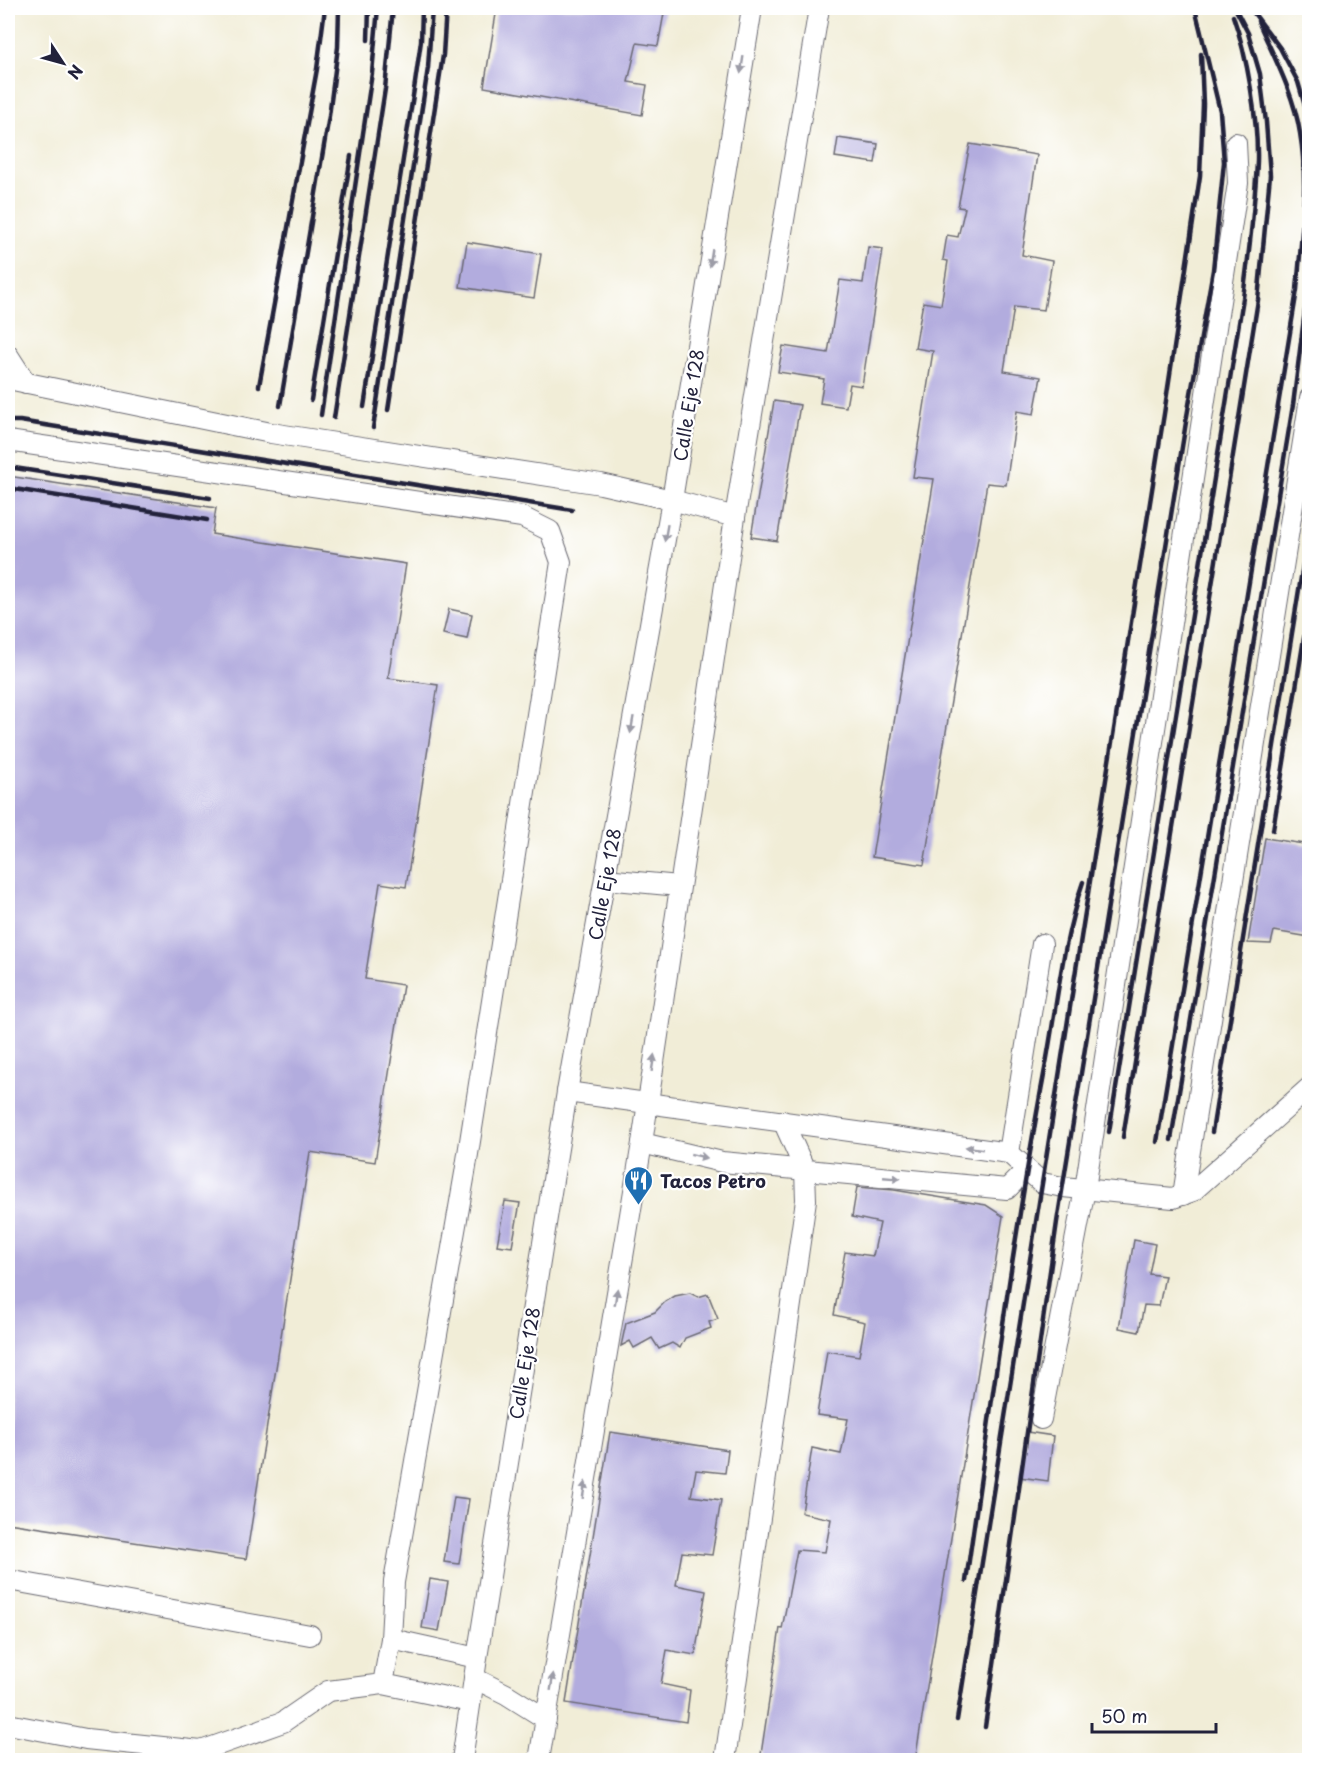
<svg xmlns="http://www.w3.org/2000/svg" width="1317" height="1768" font-family="'Playpen Sans',sans-serif">
<style>
.building{fill:#b2acde}
.lines{fill:none;stroke-linecap:round;stroke-linejoin:round}
.minor-casing{stroke:#6a6972;stroke-width:22}
.minor{stroke:#fff;stroke-width:20}
.rail{stroke:#22223b;stroke-width:4.5}
.oneway{fill:#9c9ca7}
.labels{text-anchor:middle;dominant-baseline:central;stroke-width:4.5;stroke-linejoin:round;paint-order:stroke}
.street-label{font-size:18px;fill:#22223b;stroke:#fff}
.poi-label{font-size:18px;font-weight:bold;fill:#22223b;stroke:#fff;text-anchor:start}
</style>
<rect width="100%" height="100%" fill="#fff"/>
<filter id="ink" filterUnits="userSpaceOnUse"><feTurbulence type="fractalNoise" baseFrequency=".0167" numOctaves="2"/><feDisplacementMap in="SourceGraphic" scale="12" xChannelSelector="R" yChannelSelector="G"/><feConvolveMatrix kernelMatrix="1 2 1 2 8 2 1 2 1" color-interpolation-filters="sRGB"/></filter>
<filter id="wash" filterUnits="userSpaceOnUse"><feTurbulence type="fractalNoise" baseFrequency=".008" numOctaves="4" result="noise"/><feDisplacementMap in="SourceGraphic" scale="24" xChannelSelector="R" yChannelSelector="G"/><feGaussianBlur stdDeviation="1.35" result="paint"/><feColorMatrix in="noise" values="0 0 0 0 0 0 0 0 0 0 0 0 0 0 0 0 0 1.4 0 .05"/><feComposite in="paint" operator="in"/></filter>
<g filter="url(#wash)">
<rect width="100%" height="100%" fill="#f1edd7"/>
<g id="blocks">
<g class="building">
<polygon points="497,8 665,8 658,46 637,43 628,82 647,85 642,115 484,87"/>
<polygon points="838,138 878,144 875,163 835,157"/>
<polygon points="970,144 1037,155 1022,255 1052,261 1044,310 1014,307 1004,371 1041,377 1034,414 1017,411 1006,485 987,483 924,865 872,857 934,479 913,477 933,351 915,348 923,302 941,305 948,261 943,260 947,235 958,237 965,208 958,207"/>
<polygon points="467,242 541,254 534,298 460,287"/>
<polygon points="868,247 883,249 862,386 850,384 846,407 820,403 824,379 778,372 783,346 828,353 840,280 863,283"/>
<polygon points="774,401 800,405 777,541 751,537"/>
<polygon points="8,476 216,508 212,534 406,564 388,678 438,685 406,887 380,883 365,979 403,985 375,1162 310,1152 246,1559 8,1523"/>
<polygon points="449,609 472,614 467,639 443,634"/>
<polygon points="1265,838 1310,845 1310,937 1274,931 1271,944 1248,943"/>
<polygon points="857,1187 894,1190 986,1205 1003,1216 915,1761 760,1761 780,1628 782,1629 797,1550 825,1552 831,1519 802,1513 812,1448 841,1454 848,1419 817,1415 827,1351 859,1356 865,1322 834,1315 845,1252 873,1256 880,1223 852,1217"/>
<polygon points="505,1201 520,1203 512,1247 497,1245"/>
<polygon points="1134,1240 1155,1244 1149,1274 1165,1276 1159,1306 1144,1305 1139,1332 1119,1328"/>
<polygon points="690,1293 698,1297 708,1294 718,1319 709,1322 711,1328 685,1338 680,1348 672,1343 659,1349 652,1338 634,1348 630,1341 621,1346 626,1323 655,1312 665,1302 675,1296"/>
<polygon points="610,1432 728,1450 725,1473 696,1470 691,1496 721,1500 712,1555 682,1552 676,1585 706,1591 695,1655 667,1650 661,1684 690,1690 686,1722 566,1703"/>
<polygon points="1027,1432 1053,1436 1048,1481 1020,1477"/>
<polygon points="454,1497 469,1499 459,1564 444,1562"/>
<polygon points="430,1579 448,1582 439,1631 422,1628"/>
</g>
</g>
</g>
<g filter="url(#ink)">
<use href="#blocks" fill-opacity="0" stroke="#6a6972" stroke-width="1.5"/>
<g class="lines">
<defs>
<g id="minor">
<polyline points="8,355 26,383"/>
<polyline points="8,379 271,433 601,484 672,500 735,517"/>
<polyline points="8,441 522,517 550,531 561,562 465,1173 394,1582 391,1639 383,1684 328,1691 283,1722 201,1751 86,1739 8,1724"/>
<polyline points="605,879 679,886"/>
<polyline points="567,1092 1009,1153 1042,1183 1063,1187 1173,1198 1193,1191 1310,1087"/>
<polyline points="642,1143 722,1162 1007,1189 1026,1170"/>
<polyline points="1009,1153 1042,944"/>
<polyline points="1183,1195 1310,398"/>
<polyline points="1041,1419 1085,1189 1238,183 1236,143"/>
<polyline points="8,1580 310,1635"/>
<polyline points="391,1639 477,1658"/>
<polyline points="474,1678 506,1694 546,1719"/>
<polyline points="383,1684 470,1702"/>
<polyline points="462,1760 477,1658 567,1092 672,500 752,8"/>
<polyline points="539,1760 642,1143 735,517 819,8"/>
<polyline points="725,1760 806,1200 805,1170 783,1121"/>
</g>
</defs>
<use href="#minor" class="minor-casing"/>
<use href="#minor" class="minor"/>
<g class="rail">
<polyline points="1250,8 1280,48 1298,82 1310,123"/>
<polyline points="368,40 369,8"/>
<polyline points="259,386 317,69 325,8"/>
<polyline points="311,400 351,156"/>
<polyline points="280,406 329,116 338,47 339,8"/>
<polyline points="364,407 415,83 421,41 422,8"/>
<polyline points="388,410 443,55 446,8"/>
<polyline points="321,415 372,73 378,8"/>
<polyline points="334,418 385,89 393,8"/>
<polyline points="8,421 20,421 572,510"/>
<polyline points="373,428 428,68 432,8"/>
<polyline points="8,467 210,498"/>
<polyline points="8,488 207,520"/>
<polyline points="1273,830 1310,601"/>
<path d="M1109,1132l134,-834c6,-46 12,-91 14,-137 1,-42 -10,-106 -24,-145"/>
<polyline points="1212,1132 1310,521"/>
<polyline points="1123,1137 1258,300 1270,175 1266,122 1260,74 1248,33 1235,8"/>
<polyline points="1171,1140 1293,405 1310,271"/>
<path d="M1157,1142l140,-852c4,-52 12,-105 3,-157 -6,-39 -26,-76 -42,-112"/>
<path d="M966,1581c25,-171 47,-343 79,-512 12,-63 17,-127 38,-187"/>
<polyline points="957,1720 1164,414 1200,176 1203,104 1201,54"/>
<polyline points="985,1727 1057,1222 1187,416 1213,270 1224,162 1220,111 1195,8"/>
</g>
</g>
<defs><path id="oneway-solid" d="M-6-.8H1V-3.2L6.5 0L1 3.2V.8H-6Z" transform="scale(1.5)"/></defs>
<g class="oneway">
<use href="#oneway-solid" transform="translate(742 65) rotate(99)"/>
<use href="#oneway-solid" transform="translate(711 258) rotate(99)"/>
<use href="#oneway-solid" transform="translate(666 533) rotate(100)"/>
<use href="#oneway-solid" transform="translate(632 725) rotate(100)"/>
<use href="#oneway-solid" transform="translate(653 1063) rotate(-81)"/>
<use href="#oneway-solid" transform="translate(974 1148) rotate(-172)"/>
<use href="#oneway-solid" transform="translate(699 1156) rotate(14)"/>
<use href="#oneway-solid" transform="translate(892 1178) rotate(5)"/>
<use href="#oneway-solid" transform="translate(616 1297) rotate(-81)"/>
<use href="#oneway-solid" transform="translate(584 1490) rotate(-81)"/>
<use href="#oneway-solid" transform="translate(552 1682) rotate(-81)"/>
</g>
</g>
<defs>
<symbol id="restaurant-pin" viewBox="-11 -11 22 30"><path d="M0 17L-7.5 6A9.5 9.5 0 1 1 7.5 6Z" fill="#1f6fb2" stroke="#fff"/><path d="M-5-6h1v4h1v-4h1v4h1v-4h1v5L-1.5 .5V6h-2V.5L-5-1ZM5-6V6H3V1.5H1.5Q1.5-4 5-6Z" fill="#fff"/></symbol>
</defs>
<g fill-rule="evenodd">
<use href="#restaurant-pin" x="622" y="1164" width="33" height="45"/>
</g>
<g class="labels">
<g class="street-label">
<text transform="translate(688 405) rotate(-81)">Calle Eje 128</text>
<text transform="translate(604 884) rotate(-80)">Calle Eje 128</text>
<text transform="translate(524 1363) rotate(-81)">Calle Eje 128</text>
</g>
<g class="poi-label">
<text x="660" y="1180">Tacos Petro</text>
</g>
</g>
<rect width="1317" height="1768" fill="none" stroke="#fff" stroke-width="30"/>
<g transform="translate(63 63) rotate(126)" stroke="#ffffff" stroke-width="4.5" paint-order="stroke">
<path d="M0-4.5L10 22L0 15L-10 22Z" fill="#22223b"/>
<text y="-9" font-size="16" font-weight="bold" text-anchor="middle" fill="#22223b">N</text>
</g>
<path d="M1092 1723v9h124v-9" fill="none" stroke="#22223b" stroke-width="3"/>
<text x="1101" y="1723" font-size="18" fill="#22223b" stroke="#ffffff" stroke-width="4.5" paint-order="stroke">50 m</text>
</svg>
